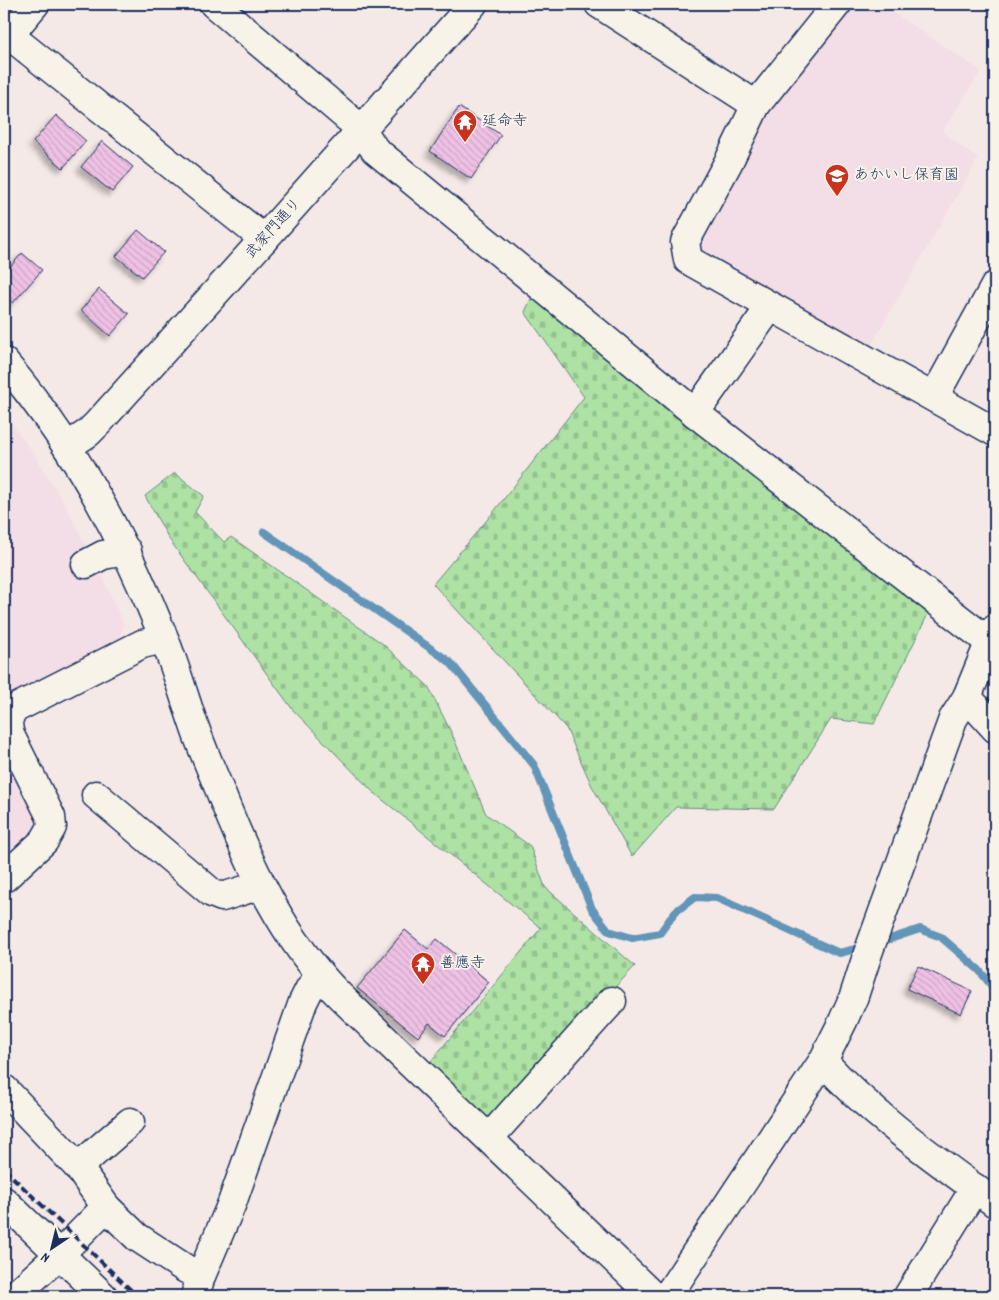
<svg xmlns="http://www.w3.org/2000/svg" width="999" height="1300" font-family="Dekko,'Klee One',sans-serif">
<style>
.built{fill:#f3dde6}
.cemetery{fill:url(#cemetery-stones);stroke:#648881}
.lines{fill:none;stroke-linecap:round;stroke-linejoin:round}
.stream{stroke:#6295b8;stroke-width:8}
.building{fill:url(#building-back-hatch);stroke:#1b2f5e;filter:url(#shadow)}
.minor-casing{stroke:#1b2f5e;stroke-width:31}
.minor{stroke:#f7f3e8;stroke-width:28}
.rail{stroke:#1b2f5e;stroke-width:4;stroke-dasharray:8 4;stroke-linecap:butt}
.labels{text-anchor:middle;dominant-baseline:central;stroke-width:4;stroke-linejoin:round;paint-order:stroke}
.poi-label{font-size:15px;fill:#1b2f5e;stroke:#f7f3e8;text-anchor:start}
.street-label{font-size:15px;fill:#1b2f5e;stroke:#f7f3e8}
</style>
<defs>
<pattern id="cemetery-stones" width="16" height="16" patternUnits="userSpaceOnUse" patternTransform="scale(1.25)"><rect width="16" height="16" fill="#aee2a4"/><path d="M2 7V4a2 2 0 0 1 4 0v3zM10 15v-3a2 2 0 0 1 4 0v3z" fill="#95c290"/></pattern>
<pattern id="building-back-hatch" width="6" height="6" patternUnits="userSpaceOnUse" patternTransform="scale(1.25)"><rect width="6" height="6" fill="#efc1e4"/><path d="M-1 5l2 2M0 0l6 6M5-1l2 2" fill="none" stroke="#cca6c6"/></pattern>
<filter id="shadow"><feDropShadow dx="-4.5" dy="4.5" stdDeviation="2.5" flood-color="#0004"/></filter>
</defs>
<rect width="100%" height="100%" fill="#f5e9e7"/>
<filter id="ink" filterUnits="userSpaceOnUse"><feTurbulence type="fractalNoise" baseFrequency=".02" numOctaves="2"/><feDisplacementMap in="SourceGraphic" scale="10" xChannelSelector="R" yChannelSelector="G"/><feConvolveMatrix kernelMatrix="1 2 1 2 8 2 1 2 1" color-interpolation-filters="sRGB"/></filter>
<g filter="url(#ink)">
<g class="built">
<polygon points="851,4 880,4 981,71 942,132 978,159 867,352 702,257 697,236 768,113"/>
<polygon points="4,413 33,453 65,505 103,578 124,625 118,639 4,698"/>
<polygon points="4,754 38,825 35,836 4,864"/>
</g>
<g class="cemetery">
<polygon points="534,292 930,610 874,724 831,719 774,809 676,807 632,857 592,786 566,728 433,584 492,514 584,397 525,312"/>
<polygon points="175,473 204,496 195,512 224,542 231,537 383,644 428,686 452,734 486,814 530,846 545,887 635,966 490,1122 426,1067 541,928 373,792 293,710 169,539 145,496"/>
</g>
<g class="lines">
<g class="stream">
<polyline points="264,532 450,662 534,765 592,909 609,931 632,938 660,933 675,912 695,897 717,898 839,953 864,947"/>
<polyline points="878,943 920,929 941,937 979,970 995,990"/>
</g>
</g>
<g class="building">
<polygon points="459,107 501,135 471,179 430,151"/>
<polygon points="56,115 86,141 63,168 33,142"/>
<polygon points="102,141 133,167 112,192 81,167"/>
<polygon points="138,230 164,252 142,277 116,256"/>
<polygon points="22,253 42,270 13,303 4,295 4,274"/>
<polygon points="99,289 129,314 110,336 81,310"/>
<polygon points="405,930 428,949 437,939 489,982 445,1036 429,1023 418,1037 357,988"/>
<polygon points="918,966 972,991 961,1014 907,989"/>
</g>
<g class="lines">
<defs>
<g id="minor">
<polyline points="214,4 362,130 375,150 695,413 989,642"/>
<polyline points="599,4 756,105"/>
<polyline points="837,4 756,105 729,161 685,242 688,260 995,432"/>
<polyline points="4,31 264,239"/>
<polyline points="4,41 35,4"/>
<path d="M4,362c70,82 120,176 160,276 12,30 21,62 32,93 7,20 16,40 24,60 30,75 63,149 121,206l312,299"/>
<polyline points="934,397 995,286"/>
<polyline points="695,413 770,307"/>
<polyline points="68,446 88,433 98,423 264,239 473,4"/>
<polyline points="86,564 103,555 127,551"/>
<polyline points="967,697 995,728"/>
<polyline points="96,795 212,893 222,897 261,885"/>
<path d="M4,878l40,-37 8,-14 -1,-10 -41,-82c-3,-12 -3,-18 6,-27l126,-64 22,-5"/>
<path d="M823,1061c50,55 112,98 172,142"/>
<polyline points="4,1089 78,1167 106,1207 137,1237 186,1269 201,1276"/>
<polyline points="489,1138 612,1001"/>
<polyline points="78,1167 130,1122"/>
<polyline points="4,1201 103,1296"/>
<polyline points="14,1296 60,1254 106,1207"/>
<polyline points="195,1296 201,1276 232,1203 303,1002 310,988 320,977"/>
<polyline points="666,1296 672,1289 823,1061 843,1021 854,996 868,953 953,719 967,697 995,629"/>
<polyline points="908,1296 975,1188"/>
</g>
</defs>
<use href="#minor" class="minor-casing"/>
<use href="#minor" class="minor"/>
<polyline class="rail" points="4,1169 137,1296"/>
</g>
</g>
<defs>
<symbol id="temple-pin" viewBox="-11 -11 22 30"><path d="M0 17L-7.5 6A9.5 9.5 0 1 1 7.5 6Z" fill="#c8321e" stroke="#f7f3e8"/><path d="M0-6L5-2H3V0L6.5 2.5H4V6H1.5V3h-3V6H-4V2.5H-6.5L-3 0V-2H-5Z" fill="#fff"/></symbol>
<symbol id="school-pin" viewBox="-11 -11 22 30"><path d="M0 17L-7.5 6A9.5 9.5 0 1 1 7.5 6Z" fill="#c8321e" stroke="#f7f3e8"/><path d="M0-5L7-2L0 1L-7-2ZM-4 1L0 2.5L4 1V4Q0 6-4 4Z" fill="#fff"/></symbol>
</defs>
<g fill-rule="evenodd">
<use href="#temple-pin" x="451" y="108" width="28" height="38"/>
<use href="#school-pin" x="823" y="162" width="28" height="38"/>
<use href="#temple-pin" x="409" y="950" width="28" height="38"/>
</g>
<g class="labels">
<g class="poi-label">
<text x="482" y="122">延命寺</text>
<text x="854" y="176">あかいし保育園</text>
<text x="440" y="964">善應寺</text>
</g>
<g class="street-label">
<text transform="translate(274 229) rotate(-48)">武家門通り</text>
</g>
</g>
<rect width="999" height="1300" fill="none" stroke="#f7f3e8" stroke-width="20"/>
<rect x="10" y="10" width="979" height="1280" fill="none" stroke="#1b2f5e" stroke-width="2" filter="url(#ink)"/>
<g transform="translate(52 1248) rotate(215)" stroke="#f7f3e8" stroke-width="4" paint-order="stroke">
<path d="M0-4L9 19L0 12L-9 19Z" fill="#1b2f5e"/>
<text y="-8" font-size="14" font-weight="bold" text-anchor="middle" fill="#1b2f5e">N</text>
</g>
</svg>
